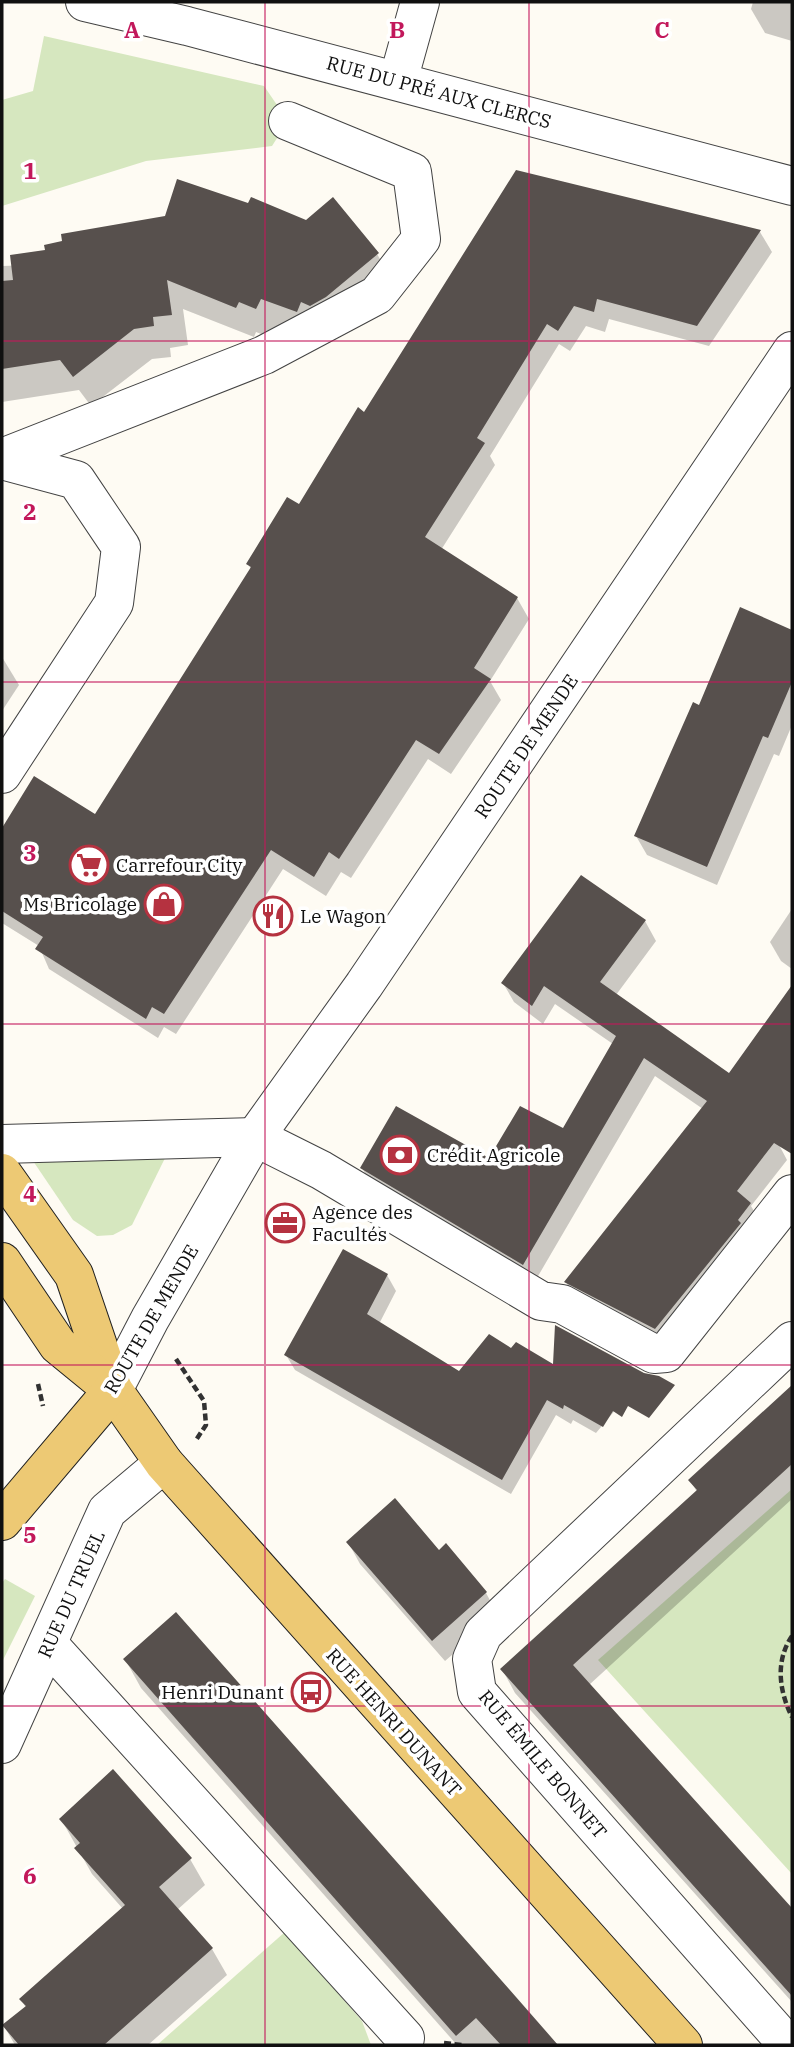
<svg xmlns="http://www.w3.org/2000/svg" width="794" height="2047" font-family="'IBM Plex Serif',serif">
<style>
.green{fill:#d6e7bf}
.shadow{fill:#0003}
.building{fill:#57504d}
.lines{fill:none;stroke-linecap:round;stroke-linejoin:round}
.minor-casing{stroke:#434343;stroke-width:40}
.major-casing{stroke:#212121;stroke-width:40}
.path{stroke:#323232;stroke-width:4.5;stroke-dasharray:7 3.5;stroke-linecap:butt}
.minor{stroke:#fff;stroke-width:38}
.major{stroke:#edc974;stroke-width:38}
.grid{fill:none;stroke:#c2185b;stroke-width:2;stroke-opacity:0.55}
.labels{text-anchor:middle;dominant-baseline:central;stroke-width:7;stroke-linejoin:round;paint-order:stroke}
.street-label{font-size:19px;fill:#101010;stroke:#fff}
.poi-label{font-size:19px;fill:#101010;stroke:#fff;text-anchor:start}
.grid-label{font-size:23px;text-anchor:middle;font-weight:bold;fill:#c2185b;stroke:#fff;stroke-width:7;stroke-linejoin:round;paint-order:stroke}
</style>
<rect width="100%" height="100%" fill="#fefbf3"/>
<g class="green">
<polygon points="44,36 264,86 288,121 272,146 146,161 2,206 2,100 33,91"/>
<polygon points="167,1154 132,1225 113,1235 97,1236 73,1220 29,1155"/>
<polygon points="792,1489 792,1874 598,1660"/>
<polygon points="5,1579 35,1596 2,1662 2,1583"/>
<polygon points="285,1932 362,2021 371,2045 157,2045"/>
</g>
<g class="shadow">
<polygon points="753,2 792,2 792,41 765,33 751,9"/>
<polygon points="516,172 760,232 772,252 709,346 609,319 605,332 586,326 570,351 559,344 490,456 495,465 441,550 517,598 529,619 490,681 501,700 451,774 428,759 351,878 341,872 326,896 283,869 176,1034 164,1027 158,1038 49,969 39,946 2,923 2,831 35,779 96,817 251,569 248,564 299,507 365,414"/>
<polygon points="377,254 395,284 274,339 256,332 254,337 183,309 188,345 170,348 171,357 152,359 91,406 79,390 2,402 2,266"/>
<polygon points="740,610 792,632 792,725 779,756 774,754 717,885 647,855 636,836 699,707"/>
<polygon points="2,657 19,685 2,711"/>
<polygon points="792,909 792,969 781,961 770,942"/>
<polygon points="645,921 656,941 616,995 729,1075 792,988 792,1147 777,1141 787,1160 751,1206 761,1223 666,1348 577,1302 566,1282 703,1109 655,1076 534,1283 373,1187 362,1168 489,1161 563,1131 613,1044 555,1004 543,1024 514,1002 503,983"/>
<polygon points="387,1275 396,1291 379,1324 459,1373 511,1351 555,1367 638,1383 596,1433 573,1420 571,1424 556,1415 511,1494 295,1370 286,1355"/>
<polygon points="792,1387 792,1499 589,1685 792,1910 792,2002 515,1693 502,1669 697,1492 690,1480"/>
<polygon points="348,1542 439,1552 446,1546 486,1593 498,1615 445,1661 360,1564"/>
<polygon points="176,1614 556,2045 457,2045 141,1688 125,1659"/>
<polygon points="112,1772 190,1859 205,1885 177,1910 212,1949 227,1975 148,2045 15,2045 4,2026 26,2008 21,1999 123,1909 92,1874 61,1819"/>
</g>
<g class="building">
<polygon points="516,170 761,230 697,326 597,299 594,312 574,306 558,331 547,324 477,438 485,443 425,537 518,597 474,668 491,679 439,754 416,740 339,859 329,852 314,877 271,850 164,1014 152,1007 146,1019 35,949 43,937 2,911 2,828 34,776 95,814 251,567 246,564 287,497 299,504 358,407 364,412"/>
<polygon points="177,179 248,203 251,197 306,220 333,197 379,253 326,297 310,306 301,302 297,312 261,299 256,309 239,302 236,308 167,280 172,315 153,317 154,326 134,329 73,377 60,360 2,369 2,281 13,280 10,255 45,250 44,245 62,241 61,234 165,216"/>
<polygon points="740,607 792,630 792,682 768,738 763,736 707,867 634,836 693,702 699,705"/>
<polygon points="581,875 646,920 600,982 729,1073 792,985 792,1154 774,1143 737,1191 751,1203 738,1220 741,1223 655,1329 564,1282 707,1101 644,1058 523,1265 360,1168 396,1106 489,1158 520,1106 563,1128 616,1036 544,986 532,1006 501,983"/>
<polygon points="343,1249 388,1274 367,1314 459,1371 489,1334 511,1348 516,1342 553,1364 555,1325 644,1373 659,1376 675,1385 649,1418 628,1406 622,1417 613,1411 603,1427 564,1405 563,1409 547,1400 502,1480 284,1355"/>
<polygon points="792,1385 792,1464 573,1665 792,1908 792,1996 500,1669 697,1490 688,1480"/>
<polygon points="395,1498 439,1550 446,1543 487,1592 432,1641 346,1542"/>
<polygon points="176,1612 509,1989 558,2045 501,2045 476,2018 456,2036 123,1659"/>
<polygon points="113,1769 192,1858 159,1887 213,1948 104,2045 19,2045 2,2025 26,2006 19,1999 125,1905 74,1848 80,1843 59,1819"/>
</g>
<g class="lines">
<defs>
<g id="minor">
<polyline points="85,2 187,26 792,186"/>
<polyline points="398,81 420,2"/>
<polyline points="2,458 264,355 377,295 421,239 412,172 288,121"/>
<polyline points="2,460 76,480 121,547 114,603 2,774"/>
<polyline points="2,1144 255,1137 321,1170 541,1301 562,1304 654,1354 666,1353 792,1194"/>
<polyline points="113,1390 150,1319 255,1137 364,985 792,351"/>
<polyline points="49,1645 405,2038"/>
<polyline points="2,1744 107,1511 164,1463"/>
<polyline points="788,2045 477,1692 472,1659 483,1634 792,1341"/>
</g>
<g id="major">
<polyline points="2,1173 74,1275 113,1390"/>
<polyline points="2,1262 58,1345 113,1390 164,1463 683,2045"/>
<polyline points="2,1521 113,1390"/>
</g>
</defs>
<use href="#minor" class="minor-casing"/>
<use href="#major" class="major-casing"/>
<g class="path">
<polyline points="176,1359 204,1401 206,1425 196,1440"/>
<polyline points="38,1384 43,1406"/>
<path d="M792,1636c-17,25 -13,55 0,81"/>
<polyline points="444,2043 462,2045"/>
</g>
<use href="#minor" class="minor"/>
<use href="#major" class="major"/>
</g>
<path class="grid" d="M265,2v2043M529,2v2043M2,341h790M2,682h790M2,1024h790M2,1365h790M2,1706h790"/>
<defs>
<symbol id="supermarket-ring" viewBox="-11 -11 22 22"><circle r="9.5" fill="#fff" stroke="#b53240" stroke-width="1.5"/><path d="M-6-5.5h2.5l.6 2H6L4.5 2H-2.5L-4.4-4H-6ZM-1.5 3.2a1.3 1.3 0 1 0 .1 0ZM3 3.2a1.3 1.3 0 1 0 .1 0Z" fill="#b53240"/></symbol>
<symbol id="shop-ring" viewBox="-11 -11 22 22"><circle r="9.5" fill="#fff" stroke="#b53240" stroke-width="1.5"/><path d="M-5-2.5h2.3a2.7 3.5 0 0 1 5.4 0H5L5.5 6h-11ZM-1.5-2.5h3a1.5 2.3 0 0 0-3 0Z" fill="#b53240"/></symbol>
<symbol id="restaurant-ring" viewBox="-11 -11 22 22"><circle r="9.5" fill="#fff" stroke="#b53240" stroke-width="1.5"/><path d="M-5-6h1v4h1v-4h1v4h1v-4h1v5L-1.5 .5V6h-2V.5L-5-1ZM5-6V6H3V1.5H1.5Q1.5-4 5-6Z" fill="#b53240"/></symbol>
<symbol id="bank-ring" viewBox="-11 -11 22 22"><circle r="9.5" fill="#fff" stroke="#b53240" stroke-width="1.5"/><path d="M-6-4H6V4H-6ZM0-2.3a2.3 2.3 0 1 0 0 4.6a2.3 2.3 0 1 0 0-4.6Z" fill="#b53240"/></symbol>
<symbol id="office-ring" viewBox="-11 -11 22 22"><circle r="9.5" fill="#fff" stroke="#b53240" stroke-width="1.5"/><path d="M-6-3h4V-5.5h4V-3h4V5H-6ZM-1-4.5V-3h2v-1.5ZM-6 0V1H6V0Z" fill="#b53240"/></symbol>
<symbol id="bus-ring" viewBox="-11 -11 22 22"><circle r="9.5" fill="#fff" stroke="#b53240" stroke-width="1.5"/><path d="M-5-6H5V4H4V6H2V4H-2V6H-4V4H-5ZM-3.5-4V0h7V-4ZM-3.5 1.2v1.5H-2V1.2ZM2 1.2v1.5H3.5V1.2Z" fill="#b53240"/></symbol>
</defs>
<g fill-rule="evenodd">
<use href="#supermarket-ring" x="67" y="843" width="44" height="44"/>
<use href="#shop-ring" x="142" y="882" width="44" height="44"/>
<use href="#restaurant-ring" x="251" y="894" width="44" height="44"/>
<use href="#bank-ring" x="378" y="1133" width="44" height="44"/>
<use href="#office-ring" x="263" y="1201" width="44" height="44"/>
<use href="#bus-ring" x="289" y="1670" width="44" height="44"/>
</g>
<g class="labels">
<g class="street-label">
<text transform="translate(439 92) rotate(15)">RUE DU PRÉ AUX CLERCS</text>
<text transform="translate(526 746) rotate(-56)">ROUTE DE MENDE</text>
<text transform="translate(151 1319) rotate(-60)">ROUTE DE MENDE</text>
<text transform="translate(71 1594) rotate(-66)">RUE DU TRUEL</text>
<text transform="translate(394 1722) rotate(48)">RUE HENRI DUNANT</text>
<text transform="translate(543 1764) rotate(50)">RUE ÉMILE BONNET</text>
</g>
<g class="poi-label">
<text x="116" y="865">Carrefour City</text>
<text x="137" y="904" text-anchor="end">Ms Bricolage</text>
<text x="300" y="916">Le Wagon</text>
<text x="427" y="1155">Crédit Agricole</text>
<text x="312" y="1212">Agence des<tspan x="312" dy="22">Facultés</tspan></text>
<text x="284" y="1692" text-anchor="end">Henri Dunant</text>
</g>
</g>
<g class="grid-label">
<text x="132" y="38">A</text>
<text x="397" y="38">B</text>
<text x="662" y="38">C</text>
<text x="30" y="179">1</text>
<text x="30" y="520">2</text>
<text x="30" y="861">3</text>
<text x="30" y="1202">4</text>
<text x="30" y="1543">5</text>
<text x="30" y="1884">6</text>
</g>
<rect width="794" height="2047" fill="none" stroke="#101010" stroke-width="7"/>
</svg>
